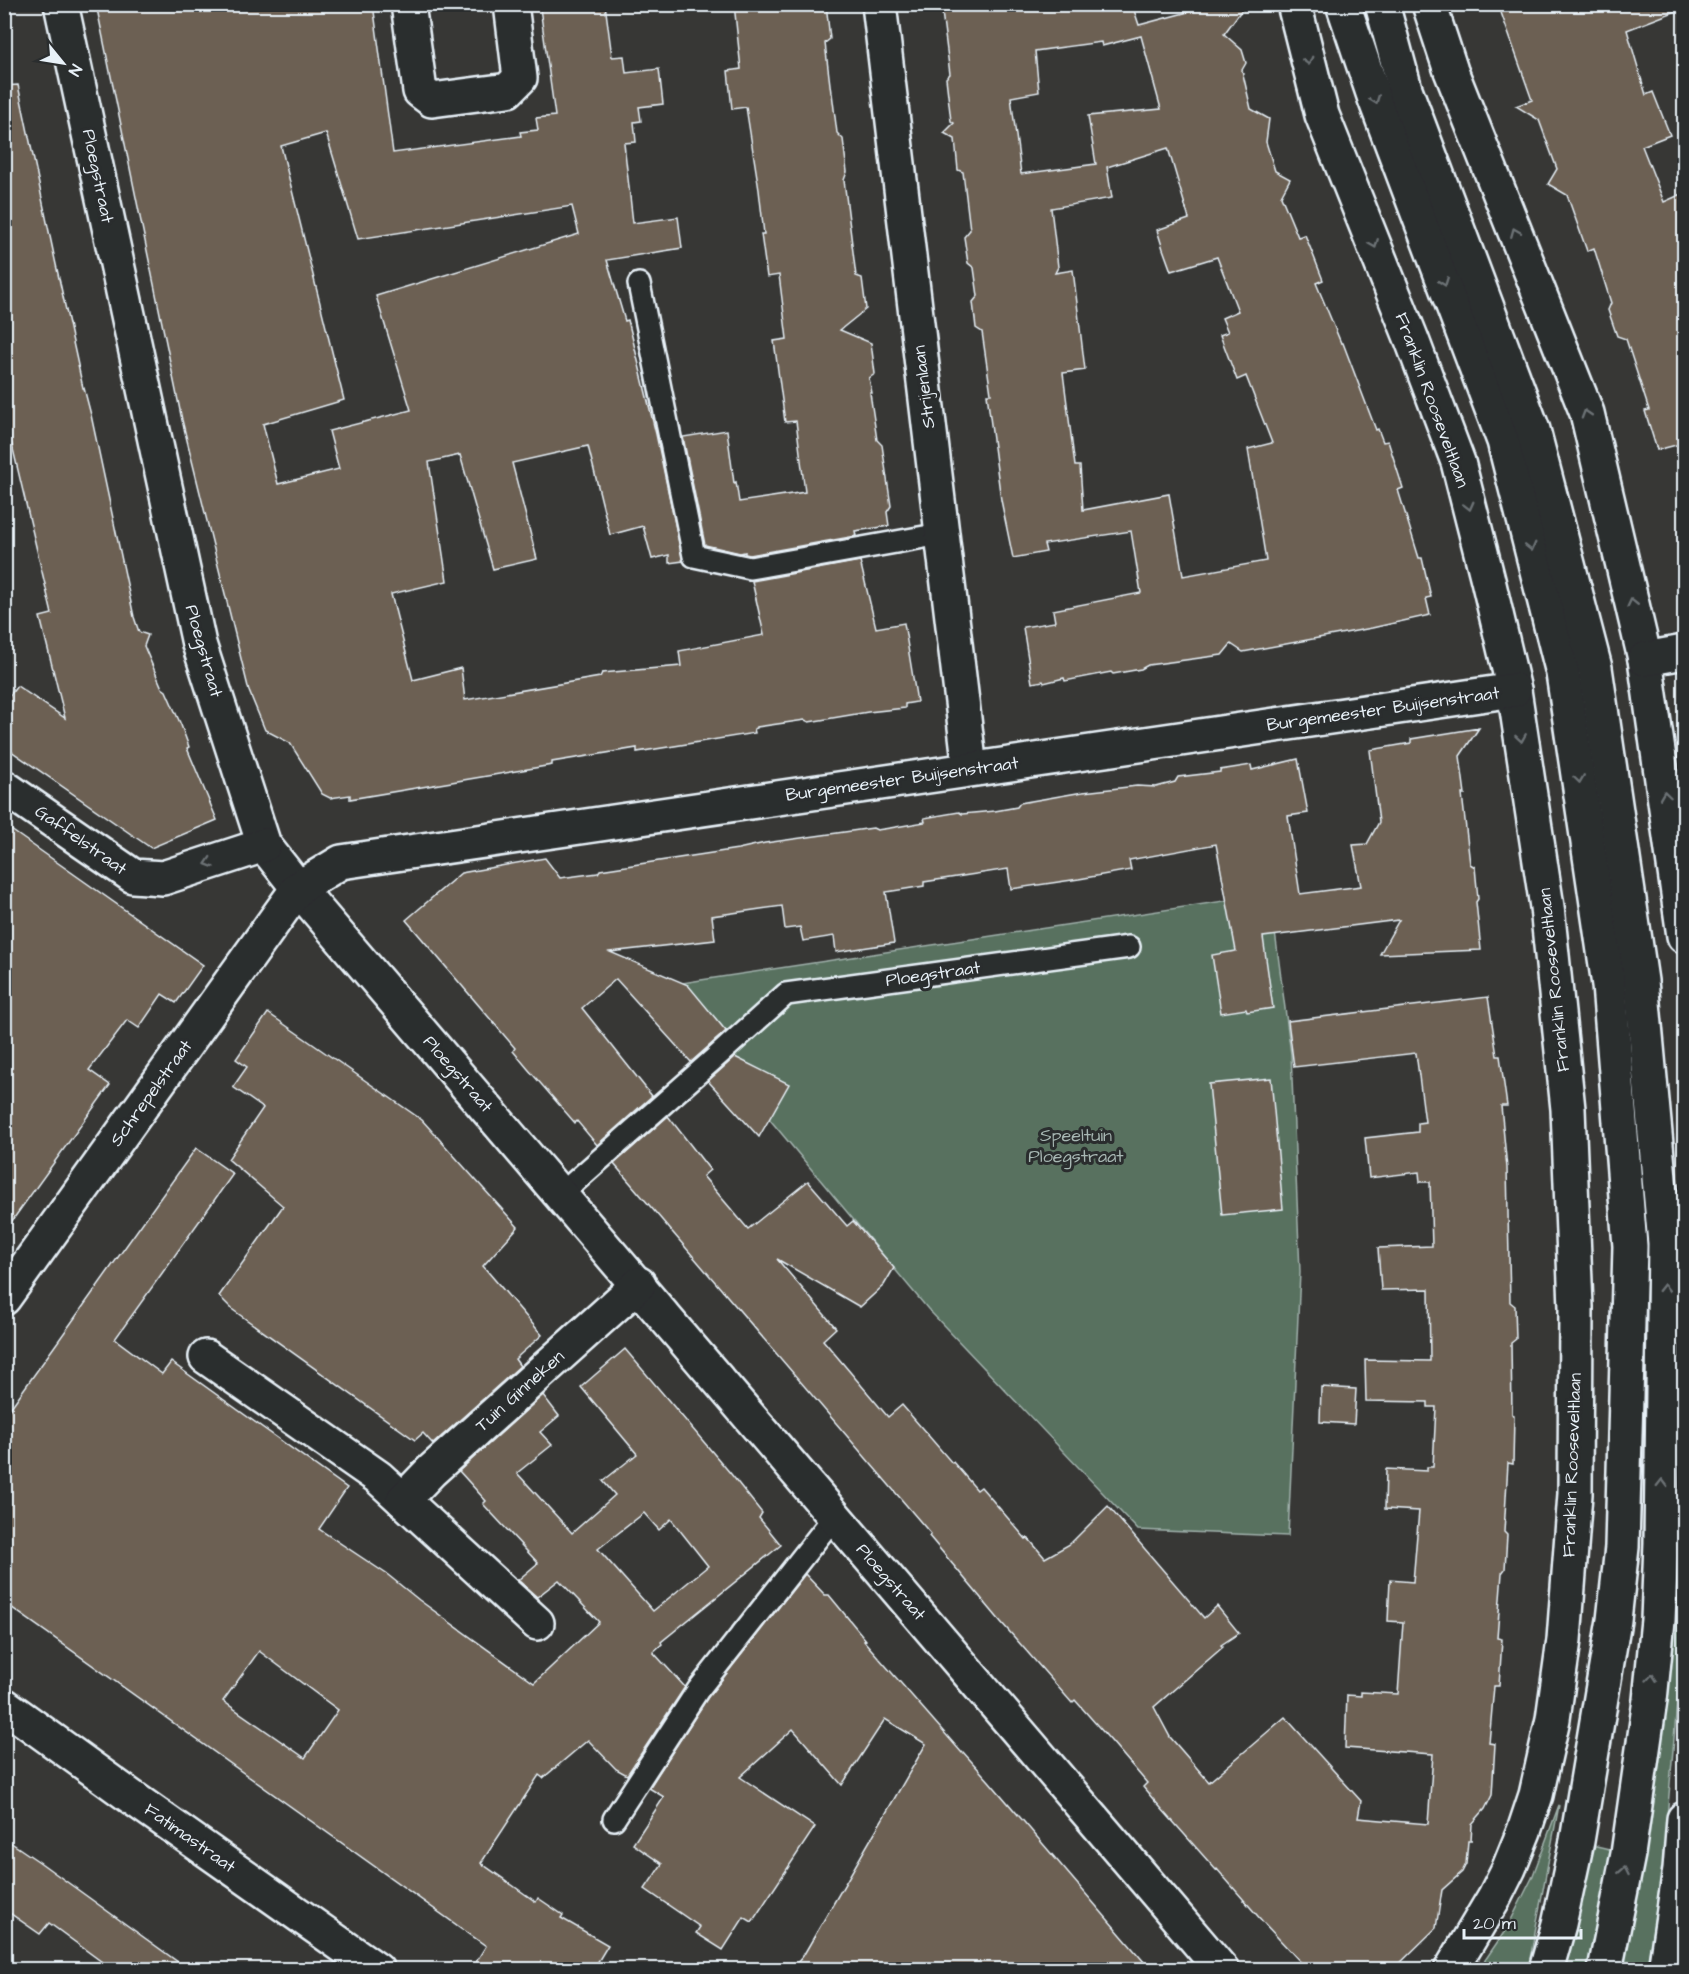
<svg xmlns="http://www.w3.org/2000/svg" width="1689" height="1974" font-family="'Architects Daughter',sans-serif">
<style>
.green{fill:#58715f;stroke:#a0b1ac;stroke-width:1.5}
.building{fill:#6c6053;stroke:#e8f1f8;stroke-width:1.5;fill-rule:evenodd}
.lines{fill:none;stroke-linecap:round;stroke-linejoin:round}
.service-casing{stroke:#e8f1f8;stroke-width:26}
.minor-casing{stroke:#e8f1f8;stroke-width:38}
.secondary-casing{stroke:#e8f1f8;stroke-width:38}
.primary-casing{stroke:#e8f1f8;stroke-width:38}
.service{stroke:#2a2d2e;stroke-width:21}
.minor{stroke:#2a2d2e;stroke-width:33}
.secondary{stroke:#2a2d2e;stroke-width:33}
.primary{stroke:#2a2d2e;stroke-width:33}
.oneway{stroke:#6c7275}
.labels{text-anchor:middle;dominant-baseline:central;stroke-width:6;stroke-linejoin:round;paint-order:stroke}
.street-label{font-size:18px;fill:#e8f1f8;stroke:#2a2d2e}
.park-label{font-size:18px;fill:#a7b7b3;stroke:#2a2d2e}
</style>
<rect width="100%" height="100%" fill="#373735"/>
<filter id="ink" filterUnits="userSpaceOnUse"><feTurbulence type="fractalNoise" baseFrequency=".0167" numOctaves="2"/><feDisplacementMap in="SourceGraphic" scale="12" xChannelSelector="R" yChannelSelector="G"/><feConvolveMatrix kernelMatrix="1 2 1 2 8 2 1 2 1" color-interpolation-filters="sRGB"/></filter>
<g filter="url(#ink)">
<g class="green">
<polygon points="1270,894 1291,1054 1300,1272 1288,1536 1138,1530 928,1309 711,1049 652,988 701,980"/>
<polygon points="1684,1568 1684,1626 1663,1862 1647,1969 1622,1970 1644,1855 1670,1648"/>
<polygon points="1559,1805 1528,1969 1479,1969 1507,1928 1532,1878"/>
<polygon points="1592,1845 1614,1850 1590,1969 1561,1970"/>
</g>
<g class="building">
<path d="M96,4h277l20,149 128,-17 -1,-4 18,-2 -2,-12 19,-2 -15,-108 10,-1v-3h55l7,53 12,-1 2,17 33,-4 4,35 -24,3 2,14 -7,1 2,20 -12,1 9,80 45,-6 4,31 -75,12 18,61 3,-1 28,114 27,127 -14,2v-8l-17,4 -9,-33 -33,9 -22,-89 -76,17 25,96 -44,10 -33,-114 -31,7 18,119 -56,13 22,86 48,-12 4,32 135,-23 2,-4 79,-7 -2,-15 85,-16 -12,-54 108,-20 16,67 28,-5 13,79 -12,2v4l-37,4 -59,10 -4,-2 -48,7v1l-3,1 1,4 -118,19v-4l-85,14v3l-202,34v-4l-20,3 -8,-4 -32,-51 -25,-13 -16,-39 -67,-271zM326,133l32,106 214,-33 7,28 -203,62 35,114 -82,21 10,38 -61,15 -15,-60 81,-24 -63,-254z"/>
<polygon points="734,4 826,4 830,39 825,43 831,93 832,93 837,133 843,139 847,172 844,180 856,276 862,278 866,309 840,330 871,343 875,374 869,378 872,393 870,393 877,440 882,445 891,506 887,512 889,526 855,531 856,536 750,555 745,554 745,552 740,553 705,545 683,437 727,430 734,483 736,482 739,502 805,492 796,421 785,422 774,341 787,339 779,275 767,277 761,234 764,234 759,190 746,107 732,109 728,71 741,69"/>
<path d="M941,4h56l1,6 41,-6h93l7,21 79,-21h28l-22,30 18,16 4,13 -4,7 9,39 18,10 -3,23 9,29 15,8 -9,17 17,41 7,-2 9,22 9,23 -7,3 25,60h2l33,87 2,-1 5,13 5,-1 15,47 -5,2 21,68h3l9,39 -5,1 4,17 -58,13 -129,24 -12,-8 -9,11 -74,10 -7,4 -28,5 -2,-2 -46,9 -1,-3 -20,5 -1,-2 -11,2 -9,-56 32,-5 -2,-12 88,-17 -10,-62 -87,13 2,8 -33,6 -12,-58 -14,-106h4l-9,-62 -6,-4 -3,-26 5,-6 -4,-28 -6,-5 -4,-26 6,-7 -7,-58 -5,-2 -3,-31 -11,-6 10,-10 -3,-2 -5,-43 4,-4zM1141,36l20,73 -73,7 8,48 -75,10 -10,-77 28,-5 -4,-41 66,-9 1,4zM1168,148l21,71 -32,11 6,19 8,22 46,-14 21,54 -16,7 6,14 -8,3 17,45 9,-4 26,67 -24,6 18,112 -83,15 -14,-82 -86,16 -3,-44h-5l-12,-93 22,-3 -12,-100 -18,3 3,-6 -7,-59 61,-10 -5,-31z"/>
<polygon points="1498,4 1684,4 1684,8 1627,30 1646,95 1653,92 1670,135 1642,146 1664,202 1684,193 1684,443 1657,450 1645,411 1649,410 1626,339 1617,336 1608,310 1611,303 1594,248 1587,251 1567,195 1548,184 1557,169 1539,120 1516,106 1532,100"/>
<polygon points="18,85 55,260 83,388 84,388 91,415 134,617 139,632 148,635 144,646 162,688 166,691 181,725 189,747 187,748 217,820 151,848 4,746 4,703 17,686 65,718 40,617 52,614 4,411 4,86"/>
<polygon points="1479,728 1460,756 1465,794 1462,794 1470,864 1475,867 1478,899 1476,902 1481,950 1380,954 1399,920 1263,937 1273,1008 1247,1012 1246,1009 1221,1013 1212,955 1236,951 1216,844 1129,860 1131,870 1079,879 1011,889 1008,869 924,882 924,886 886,892 894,943 836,952 834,936 803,941 800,927 785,929 782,906 712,916 715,940 610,952 688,985 726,1031 691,1062 616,979 582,1008 652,1096 597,1145 577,1121 575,1123 528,1069 513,1051 515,1048 406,920 461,873 545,858 560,878 598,873 600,870 738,849 765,843 873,828 877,830 890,828 925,822 924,818 959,812 962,814 995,811 1017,807 1020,803 1083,792 1137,786 1156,787 1175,782 1178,777 1220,772 1220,770 1251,765 1252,770 1298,759 1308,813 1288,816 1300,894 1361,886 1353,845 1367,844 1379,822 1370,750 1411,743 1411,739"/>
<polygon points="4,825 203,965 176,1003 162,994 139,1028 127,1020 89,1070 110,1085 4,1232"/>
<polygon points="1488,997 1497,1056 1500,1056 1507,1106 1501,1106 1507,1168 1510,1302 1515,1306 1516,1339 1511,1343 1512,1414 1514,1415 1513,1464 1508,1463 1504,1532 1507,1535 1505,1569 1502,1573 1497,1638 1502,1639 1499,1686 1494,1686 1489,1743 1495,1744 1492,1795 1485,1809 1472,1824 1471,1841 1468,1841 1466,1864 1462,1872 1442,1890 1436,1928 1393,1970 1308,1970 1263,1922 1217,1869 1216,1870 1153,1799 1143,1787 1147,1783 1112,1742 1075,1700 1072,1703 1001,1622 929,1536 931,1534 614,1164 668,1116 710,1170 703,1176 748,1229 808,1181 847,1226 853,1221 894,1268 884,1285 860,1307 777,1259 836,1328 823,1340 888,1417 902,1405 952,1463 953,1462 977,1490 981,1487 1026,1539 1028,1538 1045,1558 1070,1544 1108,1506 1204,1618 1217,1606 1239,1633 1221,1645 1223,1647 1154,1707 1170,1737 1209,1782 1285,1717 1361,1801 1358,1818 1428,1824 1433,1754 1345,1748 1347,1695 1361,1696 1361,1692 1398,1694 1403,1622 1388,1621 1390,1580 1413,1582 1419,1511 1385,1509 1386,1469 1427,1471 1427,1467 1433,1467 1436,1407 1428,1407 1428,1402 1366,1401 1365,1360 1430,1361 1429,1289 1381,1290 1378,1248 1432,1246 1430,1182 1420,1182 1419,1172 1369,1178 1365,1138 1418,1132 1418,1123 1425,1122 1416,1053 1294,1067 1288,1021"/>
<polygon points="268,1013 422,1120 518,1227 483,1266 542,1335 515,1359 520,1366 433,1444 423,1433 415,1440 233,1310 219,1296 283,1206 228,1159 263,1108 233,1087 247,1067 236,1059"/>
<polygon points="735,1057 789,1084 759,1137 708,1081"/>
<polygon points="1271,1078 1283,1209 1222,1215 1209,1084"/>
<path d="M196,1148l37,26 -118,165 47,35 9,-12 176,126 -28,41 69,46 31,25 115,83 65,-61 -40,-42 -22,17 -19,-17 20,-17 -55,-59 3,-3 -27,-30 84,-76 16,21 -19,16 12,13 -35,28 55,60 43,-38 -12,-14 34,-27 -56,-67 44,-38 106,125 31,39 -3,5 22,27 -120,97 1,2 -9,8 32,35 -58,88 -11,-6 -28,-29 -45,38 -4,-3 -58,88 55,39 2,-4 25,17 -2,3 47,27 -15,25h-122l15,-24 -482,-344v-185zM644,1513l15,17 12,-11 37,47 -55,45 -55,-62zM259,1651l79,59 -33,48 -82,-57z"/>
<polygon points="1321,1387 1356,1389 1354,1424 1320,1422"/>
<polygon points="805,1574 825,1595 829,1595 866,1640 864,1641 962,1753 963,1752 989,1781 1151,1970 791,1970 803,1956 926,1744 885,1719 842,1785 793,1729 740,1777 815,1827 752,1922 744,1917 723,1950 696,1933 700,1927 645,1889 662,1864 633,1844 664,1797 649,1788 708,1697"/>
<polygon points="4,1838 38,1861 189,1970 113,1970 49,1923 40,1934 4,1909"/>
</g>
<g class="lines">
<defs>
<g id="service">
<polyline points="639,284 694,556 750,568 941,534"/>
<polyline points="561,1194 715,1058 786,994 1129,947"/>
<polyline points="614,1819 698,1690 834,1517"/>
</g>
<g id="minor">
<path d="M61,4l138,640 65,201 34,43c309,359 616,721 924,1082"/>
<polyline points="408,4 420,91 432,100 508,90 520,78 511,4"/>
<polyline points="879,4 970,769"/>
<polyline points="1294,4 1322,115 1412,340 1458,462 1488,580 1514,690 1547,907 1568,1109 1576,1307 1575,1494 1564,1640 1553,1719 1536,1795 1524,1831 1509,1868 1495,1896 1451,1970"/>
<polyline points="1429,4 1451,71 1587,413 1645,659 1684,936"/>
<polyline points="1645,659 1684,652"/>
<polyline points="4,787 133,876 163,878 264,845"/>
<polyline points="4,1298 298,888 341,862 1514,690"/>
<polyline points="206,1357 378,1477 403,1500"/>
<polyline points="537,1623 403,1500 431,1471 639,1284"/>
<polyline points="1665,1970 1680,1869 1684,1819"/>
</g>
<polyline id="secondary" points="4,1705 130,1796 377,1970"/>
<g id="primary">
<polyline points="1343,4 1375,99 1504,441 1563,673 1609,985 1630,1246 1622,1547 1614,1620 1577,1841 1559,1924 1546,1970"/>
<polyline points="1382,4 1405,89 1533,430 1595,668 1641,981 1665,1243 1661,1543 1658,1620 1650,1700 1628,1854 1605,1970"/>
</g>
</defs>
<use href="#service" class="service-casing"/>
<use href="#minor" class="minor-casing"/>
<use href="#secondary" class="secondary-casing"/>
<use href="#primary" class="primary-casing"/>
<use href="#service" class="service"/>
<use href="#minor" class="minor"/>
<use href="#secondary" class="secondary"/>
<use href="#primary" class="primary"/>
</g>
<defs><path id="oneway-chevron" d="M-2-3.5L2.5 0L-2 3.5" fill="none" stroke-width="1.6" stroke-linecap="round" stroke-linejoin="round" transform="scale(1.5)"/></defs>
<g class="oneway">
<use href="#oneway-chevron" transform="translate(1308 61) rotate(75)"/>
<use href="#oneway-chevron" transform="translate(1375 100) rotate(70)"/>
<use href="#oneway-chevron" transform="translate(1515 232) rotate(-112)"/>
<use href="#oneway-chevron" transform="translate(1374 244) rotate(68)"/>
<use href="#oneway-chevron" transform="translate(1444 282) rotate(69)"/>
<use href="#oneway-chevron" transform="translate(1586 414) rotate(-107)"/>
<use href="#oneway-chevron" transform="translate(1469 506) rotate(76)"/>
<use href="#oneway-chevron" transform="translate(1531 547) rotate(76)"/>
<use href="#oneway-chevron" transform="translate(1632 603) rotate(-103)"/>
<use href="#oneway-chevron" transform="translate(1521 738) rotate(81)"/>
<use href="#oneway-chevron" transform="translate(1579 779) rotate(82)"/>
<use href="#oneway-chevron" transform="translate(1665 795) rotate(-98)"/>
<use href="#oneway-chevron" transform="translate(209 863) rotate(162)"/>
<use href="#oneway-chevron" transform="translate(1664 1288) rotate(-89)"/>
<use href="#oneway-chevron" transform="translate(1662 1483) rotate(-89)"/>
<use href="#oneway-chevron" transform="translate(1652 1678) rotate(-85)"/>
<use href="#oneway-chevron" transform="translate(1624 1871) rotate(-79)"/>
</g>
</g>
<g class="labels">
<g class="street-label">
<text transform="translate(98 176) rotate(78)">Ploegstraat</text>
<text transform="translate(924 387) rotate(-97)">Strijenlaan</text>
<text transform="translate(1432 400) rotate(70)">Franklin Rooseveltlaan</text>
<text transform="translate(204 651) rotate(74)">Ploegstraat</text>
<text transform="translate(1383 709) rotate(-8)">Burgemeester Buijsenstraat</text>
<text transform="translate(902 779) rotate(-8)">Burgemeester Buijsenstraat</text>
<text transform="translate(81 840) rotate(35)">Gaffelstraat</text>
<text transform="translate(933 974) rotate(-8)">Ploegstraat</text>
<text transform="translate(1554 980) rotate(-96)">Franklin Rooseveltlaan</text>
<text transform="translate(458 1074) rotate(49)">Ploegstraat</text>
<text transform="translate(151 1093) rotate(-54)">Schrepelstraat</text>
<text transform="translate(520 1391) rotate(-42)">Tuin Ginneken</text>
<text transform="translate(1572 1465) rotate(-88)">Franklin Rooseveltlaan</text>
<text transform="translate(891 1582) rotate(49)">Ploegstraat</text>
<text transform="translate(190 1838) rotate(35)">Fatimastraat</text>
</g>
<g class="park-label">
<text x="1076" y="1135">Speeltuin<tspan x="1076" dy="21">Ploegstraat</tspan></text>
</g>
</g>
<rect width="1689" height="1974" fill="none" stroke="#2a2d2e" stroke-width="24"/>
<rect x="12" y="12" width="1665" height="1950" fill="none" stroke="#e8f1f8" stroke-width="2" filter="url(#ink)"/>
<g transform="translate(63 63) rotate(120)" stroke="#2a2d2e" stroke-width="4.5" paint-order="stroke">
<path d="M0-4.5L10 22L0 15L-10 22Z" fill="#e8f1f8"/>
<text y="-9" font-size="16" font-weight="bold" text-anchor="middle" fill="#e8f1f8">N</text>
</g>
<path d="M1464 1929v9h117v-9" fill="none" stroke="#e8f1f8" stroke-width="3"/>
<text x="1473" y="1929" font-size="18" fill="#e8f1f8" stroke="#2a2d2e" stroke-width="4.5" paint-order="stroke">20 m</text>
</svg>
